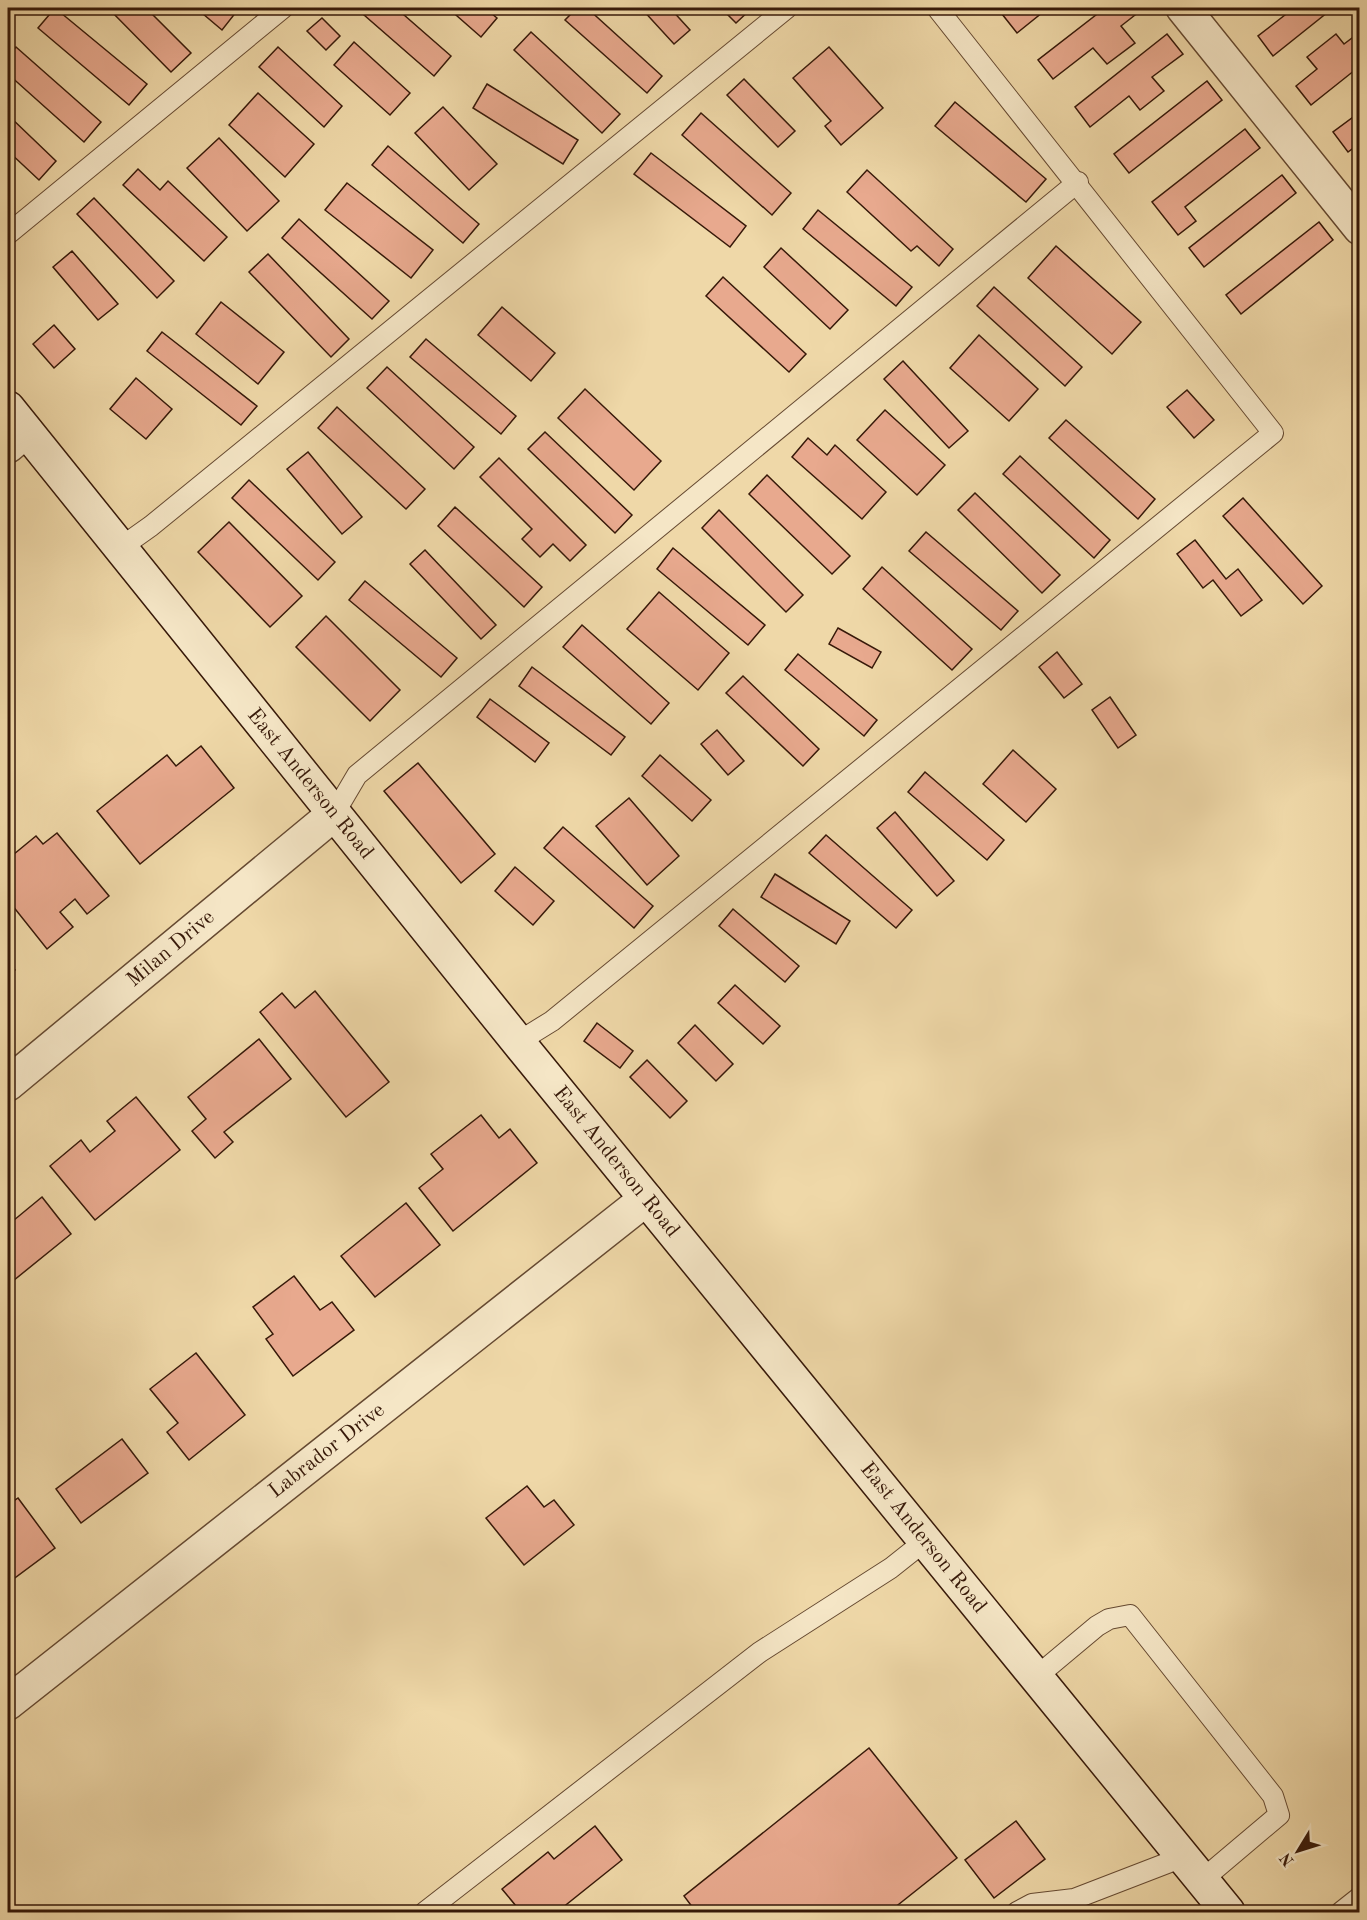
<svg xmlns="http://www.w3.org/2000/svg" width="1367" height="1920" font-family="'Old Standard TT',serif">
<style>
.building{fill:#e8a98e;stroke:#371909;stroke-width:1.5}
.lines{fill:none;stroke-linecap:round;stroke-linejoin:round}
.lane-casing{stroke:#654931;stroke-width:22}
.street-casing{stroke:#654931;stroke-width:36}
.secondary-casing{stroke:#371909;stroke-width:36}
.lane{stroke:#f5e6c6;stroke-width:20}
.street{stroke:#f5e6c6;stroke-width:33}
.secondary{stroke:#f5e6c6;stroke-width:33}
.labels{text-anchor:middle;dominant-baseline:central;stroke-width:4.5;stroke-linejoin:round;paint-order:stroke}
.street-label{font-size:21px;fill:#371909;stroke:#f5e6c6}
</style>
<rect width="100%" height="100%" fill="#efd8a8"/>
<filter id="stains"><feTurbulence type="fractalNoise" baseFrequency=".00333" numOctaves="4"/><feColorMatrix values="0 0 0 0 .2 0 0 0 0 .09 0 0 0 0 .02 0 0 0 .5 -.17"/></filter>
<radialGradient id="worn" r=".72"><stop offset=".6" stop-color="#630" stop-opacity="0"/><stop offset="1" stop-color="#630" stop-opacity=".3"/></radialGradient>
<g class="building">
<polygon points="55,8 147,84 129,105 38,28"/>
<polygon points="108,8 146,8 191,53 171,72"/>
<polygon points="196,8 233,8 237,11 222,30"/>
<polygon points="356,8 396,8 451,56 434,76"/>
<polygon points="448,8 485,8 497,18 481,37"/>
<polygon points="577,8 587,8 662,76 647,93 565,20"/>
<polygon points="641,8 670,8 690,30 674,44"/>
<polygon points="721,8 752,8 736,23"/>
<polygon points="1009,8 1048,8 1017,33 1002,14"/>
<polygon points="1105,8 1144,8 1121,26 1135,43 1107,64 1093,48 1053,79 1038,60"/>
<polygon points="1294,8 1333,8 1273,56 1258,36"/>
<polygon points="322,18 340,36 326,50 307,31"/>
<polygon points="531,32 620,114 602,133 514,50"/>
<polygon points="1360,32 1360,66 1311,105 1296,86 1317,69 1307,57 1336,34 1344,44"/>
<polygon points="1167,34 1183,54 1152,77 1164,91 1140,110 1129,96 1090,127 1075,107"/>
<polygon points="354,42 410,93 390,115 334,65"/>
<polygon points="16,47 101,122 84,142 8,74 8,56"/>
<polygon points="278,47 342,106 324,127 259,67"/>
<polygon points="829,47 883,108 841,145 825,126 831,121 793,78"/>
<polygon points="744,79 795,131 778,147 727,95"/>
<polygon points="1207,81 1222,100 1129,173 1114,154"/>
<polygon points="487,84 578,140 563,164 473,108"/>
<polygon points="258,93 314,144 285,177 229,125"/>
<polygon points="955,102 1046,179 1026,202 935,126"/>
<polygon points="443,107 497,164 469,190 415,133"/>
<polygon points="1360,112 1360,143 1348,152 1333,132"/>
<polygon points="701,113 791,193 772,215 682,135"/>
<polygon points="8,115 56,161 39,180 8,151"/>
<polygon points="1245,129 1260,148 1185,207 1196,221 1178,235 1152,202"/>
<polygon points="219,138 279,201 247,231 187,168"/>
<polygon points="388,146 479,224 463,243 372,165"/>
<polygon points="651,153 746,226 730,247 634,174"/>
<polygon points="138,169 160,190 168,181 227,237 204,261 123,185"/>
<polygon points="867,170 953,249 939,266 917,246 911,251 847,192"/>
<polygon points="1282,175 1296,193 1204,267 1189,248"/>
<polygon points="347,183 433,250 411,278 325,210"/>
<polygon points="94,198 174,281 157,298 77,214"/>
<polygon points="818,210 912,287 896,306 803,229"/>
<polygon points="299,219 389,301 372,319 282,238"/>
<polygon points="1319,222 1333,240 1241,314 1226,295"/>
<polygon points="1056,246 1141,322 1112,354 1028,278"/>
<polygon points="781,248 848,310 830,329 764,267"/>
<polygon points="72,251 118,304 98,320 53,267"/>
<polygon points="268,254 349,339 331,357 249,272"/>
<polygon points="723,277 806,354 789,372 706,296"/>
<polygon points="994,287 1082,367 1065,386 977,306"/>
<polygon points="221,302 284,352 258,384 196,334"/>
<polygon points="502,307 555,353 531,381 478,335"/>
<polygon points="54,325 75,349 54,368 33,344"/>
<polygon points="162,332 257,406 241,425 147,351"/>
<polygon points="979,335 1038,389 1009,421 950,368"/>
<polygon points="426,339 516,416 501,434 410,357"/>
<polygon points="903,361 968,431 949,448 884,379"/>
<polygon points="387,367 474,447 454,469 367,388"/>
<polygon points="136,378 172,409 146,439 110,409"/>
<polygon points="585,389 661,461 634,490 558,418"/>
<polygon points="1187,390 1214,420 1194,438 1167,407"/>
<polygon points="337,407 425,489 406,509 318,428"/>
<polygon points="885,410 945,465 917,495 857,440"/>
<polygon points="1066,420 1155,499 1138,519 1049,438"/>
<polygon points="545,432 632,515 615,533 528,449"/>
<polygon points="808,438 827,455 835,445 886,492 862,519 792,457"/>
<polygon points="308,452 362,517 342,534 287,469"/>
<polygon points="1020,456 1110,540 1094,558 1003,474"/>
<polygon points="499,458 586,545 570,561 553,544 540,557 522,539 532,529 480,477"/>
<polygon points="767,475 850,556 832,574 749,494"/>
<polygon points="249,480 335,562 318,580 232,498"/>
<polygon points="975,493 1060,575 1042,593 958,510"/>
<polygon points="1243,498 1322,586 1303,604 1223,516"/>
<polygon points="455,507 542,587 524,607 438,526"/>
<polygon points="719,510 803,595 786,612 702,528"/>
<polygon points="229,522 302,596 270,627 198,552"/>
<polygon points="926,532 1018,611 1001,630 909,551"/>
<polygon points="1195,540 1226,579 1238,569 1262,600 1241,616 1213,580 1203,588 1177,554"/>
<polygon points="673,548 765,625 748,645 657,569"/>
<polygon points="425,550 496,625 481,639 410,564"/>
<polygon points="882,567 972,649 952,670 863,589"/>
<polygon points="365,581 457,658 441,677 349,600"/>
<polygon points="659,592 729,653 698,690 627,629"/>
<polygon points="326,616 400,690 370,721 296,647"/>
<polygon points="582,625 669,703 651,724 563,647"/>
<polygon points="838,628 881,652 872,668 829,644"/>
<polygon points="1057,652 1082,684 1064,698 1039,667"/>
<polygon points="798,654 877,720 864,736 785,670"/>
<polygon points="532,667 625,737 611,755 519,686"/>
<polygon points="743,676 819,749 803,766 726,693"/>
<polygon points="1110,697 1136,735 1118,748 1092,710"/>
<polygon points="490,699 549,743 535,762 477,717"/>
<polygon points="717,730 744,761 728,775 701,744"/>
<polygon points="201,746 234,788 140,864 97,811 167,755 176,766"/>
<polygon points="1013,750 1056,789 1026,822 983,784"/>
<polygon points="660,755 711,800 692,821 642,776"/>
<polygon points="418,763 495,854 461,883 384,791"/>
<polygon points="925,772 1004,840 987,860 908,792"/>
<polygon points="629,798 679,856 647,885 596,826"/>
<polygon points="895,812 954,881 937,896 877,828"/>
<polygon points="563,827 653,906 634,928 544,848"/>
<polygon points="57,833 109,896 87,914 75,899 60,912 73,927 47,949 8,900 8,877 13,873 8,867 8,859 36,836 43,844"/>
<polygon points="826,835 912,910 896,928 809,853"/>
<polygon points="515,867 554,901 533,925 495,891"/>
<polygon points="775,874 850,921 836,944 761,897"/>
<polygon points="733,909 799,966 785,982 719,926"/>
<polygon points="8,962 15,970 8,976"/>
<polygon points="735,985 780,1026 763,1044 718,1003"/>
<polygon points="315,991 389,1082 346,1117 260,1012 282,993 295,1008"/>
<polygon points="597,1023 633,1051 620,1068 584,1041"/>
<polygon points="695,1025 733,1064 716,1081 678,1043"/>
<polygon points="259,1039 291,1079 224,1132 233,1142 215,1158 192,1131 206,1119 188,1097"/>
<polygon points="647,1060 687,1101 670,1118 630,1077"/>
<polygon points="136,1097 180,1150 95,1220 50,1166 81,1140 90,1152 115,1131 107,1121"/>
<polygon points="481,1115 499,1138 510,1129 537,1163 453,1231 419,1188 443,1169 431,1154"/>
<polygon points="42,1197 71,1234 8,1285 8,1225"/>
<polygon points="406,1203 440,1245 375,1297 341,1256"/>
<polygon points="294,1276 320,1310 332,1302 354,1330 293,1376 266,1339 273,1334 253,1307"/>
<polygon points="196,1353 245,1415 189,1460 167,1432 178,1423 150,1389"/>
<polygon points="122,1439 148,1473 81,1523 56,1489"/>
<polygon points="527,1486 544,1507 554,1500 574,1525 524,1565 486,1518"/>
<polygon points="18,1498 55,1548 8,1583 8,1505"/>
<polygon points="869,1748 957,1858 889,1912 696,1912 684,1896"/>
<polygon points="1016,1821 1045,1859 994,1898 965,1860"/>
<polygon points="595,1826 622,1860 557,1912 521,1912 502,1889 548,1852 554,1859"/>
</g>
<g class="lines">
<defs>
<g id="lane">
<polyline points="8,234 283,8"/>
<polyline points="120,548 151,526 787,8"/>
<polyline points="334,814 357,775 1078,182"/>
<polyline points="518,1042 552,1021 1273,433 937,8"/>
<polyline points="1036,1677 1097,1626 1109,1619 1130,1615 1273,1796 1279,1815 1202,1880"/>
<polyline points="425,1912 760,1652 891,1568 925,1541"/>
<polyline points="1017,1912 1032,1904 1074,1899 1183,1857"/>
<polyline points="1341,1912 1360,1897"/>
</g>
<g id="street">
<polyline points="1183,8 1360,228"/>
<polyline points="8,446 26,431"/>
<polyline points="8,1084 334,814"/>
<polyline points="8,1703 646,1199"/>
</g>
<polyline id="secondary" points="8,408 518,1042 1228,1912"/>
</defs>
<use href="#lane" class="lane-casing"/>
<use href="#street" class="street-casing"/>
<use href="#secondary" class="secondary-casing"/>
<use href="#lane" class="lane"/>
<use href="#street" class="street"/>
<use href="#secondary" class="secondary"/>
</g>
<g class="labels">
<g class="street-label">
<text transform="translate(310 784) rotate(51)">East Anderson Road</text>
<text transform="translate(171 949) rotate(-40)">Milan Drive</text>
<text transform="translate(616 1162) rotate(51)">East Anderson Road</text>
<text transform="translate(327 1451) rotate(-38)">Labrador Drive</text>
<text transform="translate(923 1538) rotate(51)">East Anderson Road</text>
</g>
</g>
<rect width="1367" height="1920" fill="none" stroke="#efd8a8" stroke-width="30"/>
<rect x="9" y="9" width="1349" height="1902" fill="none" stroke="#371909" stroke-width="3"/>
<rect x="15" y="15" width="1337" height="1890" fill="none" stroke="#371909" stroke-width="1.5"/>
<g transform="translate(1298 1851) rotate(232)" stroke="#f5e6c6" stroke-width="4.5" paint-order="stroke">
<path d="M0-4.5L10 22L0 15L-10 22Z" fill="#371909"/>
<text y="-9" font-size="16" font-weight="bold" text-anchor="middle" fill="#371909">N</text>
</g>
<rect width="100%" height="100%" filter="url(#stains)"/>
<rect width="100%" height="100%" fill="url(#worn)"/>
</svg>
